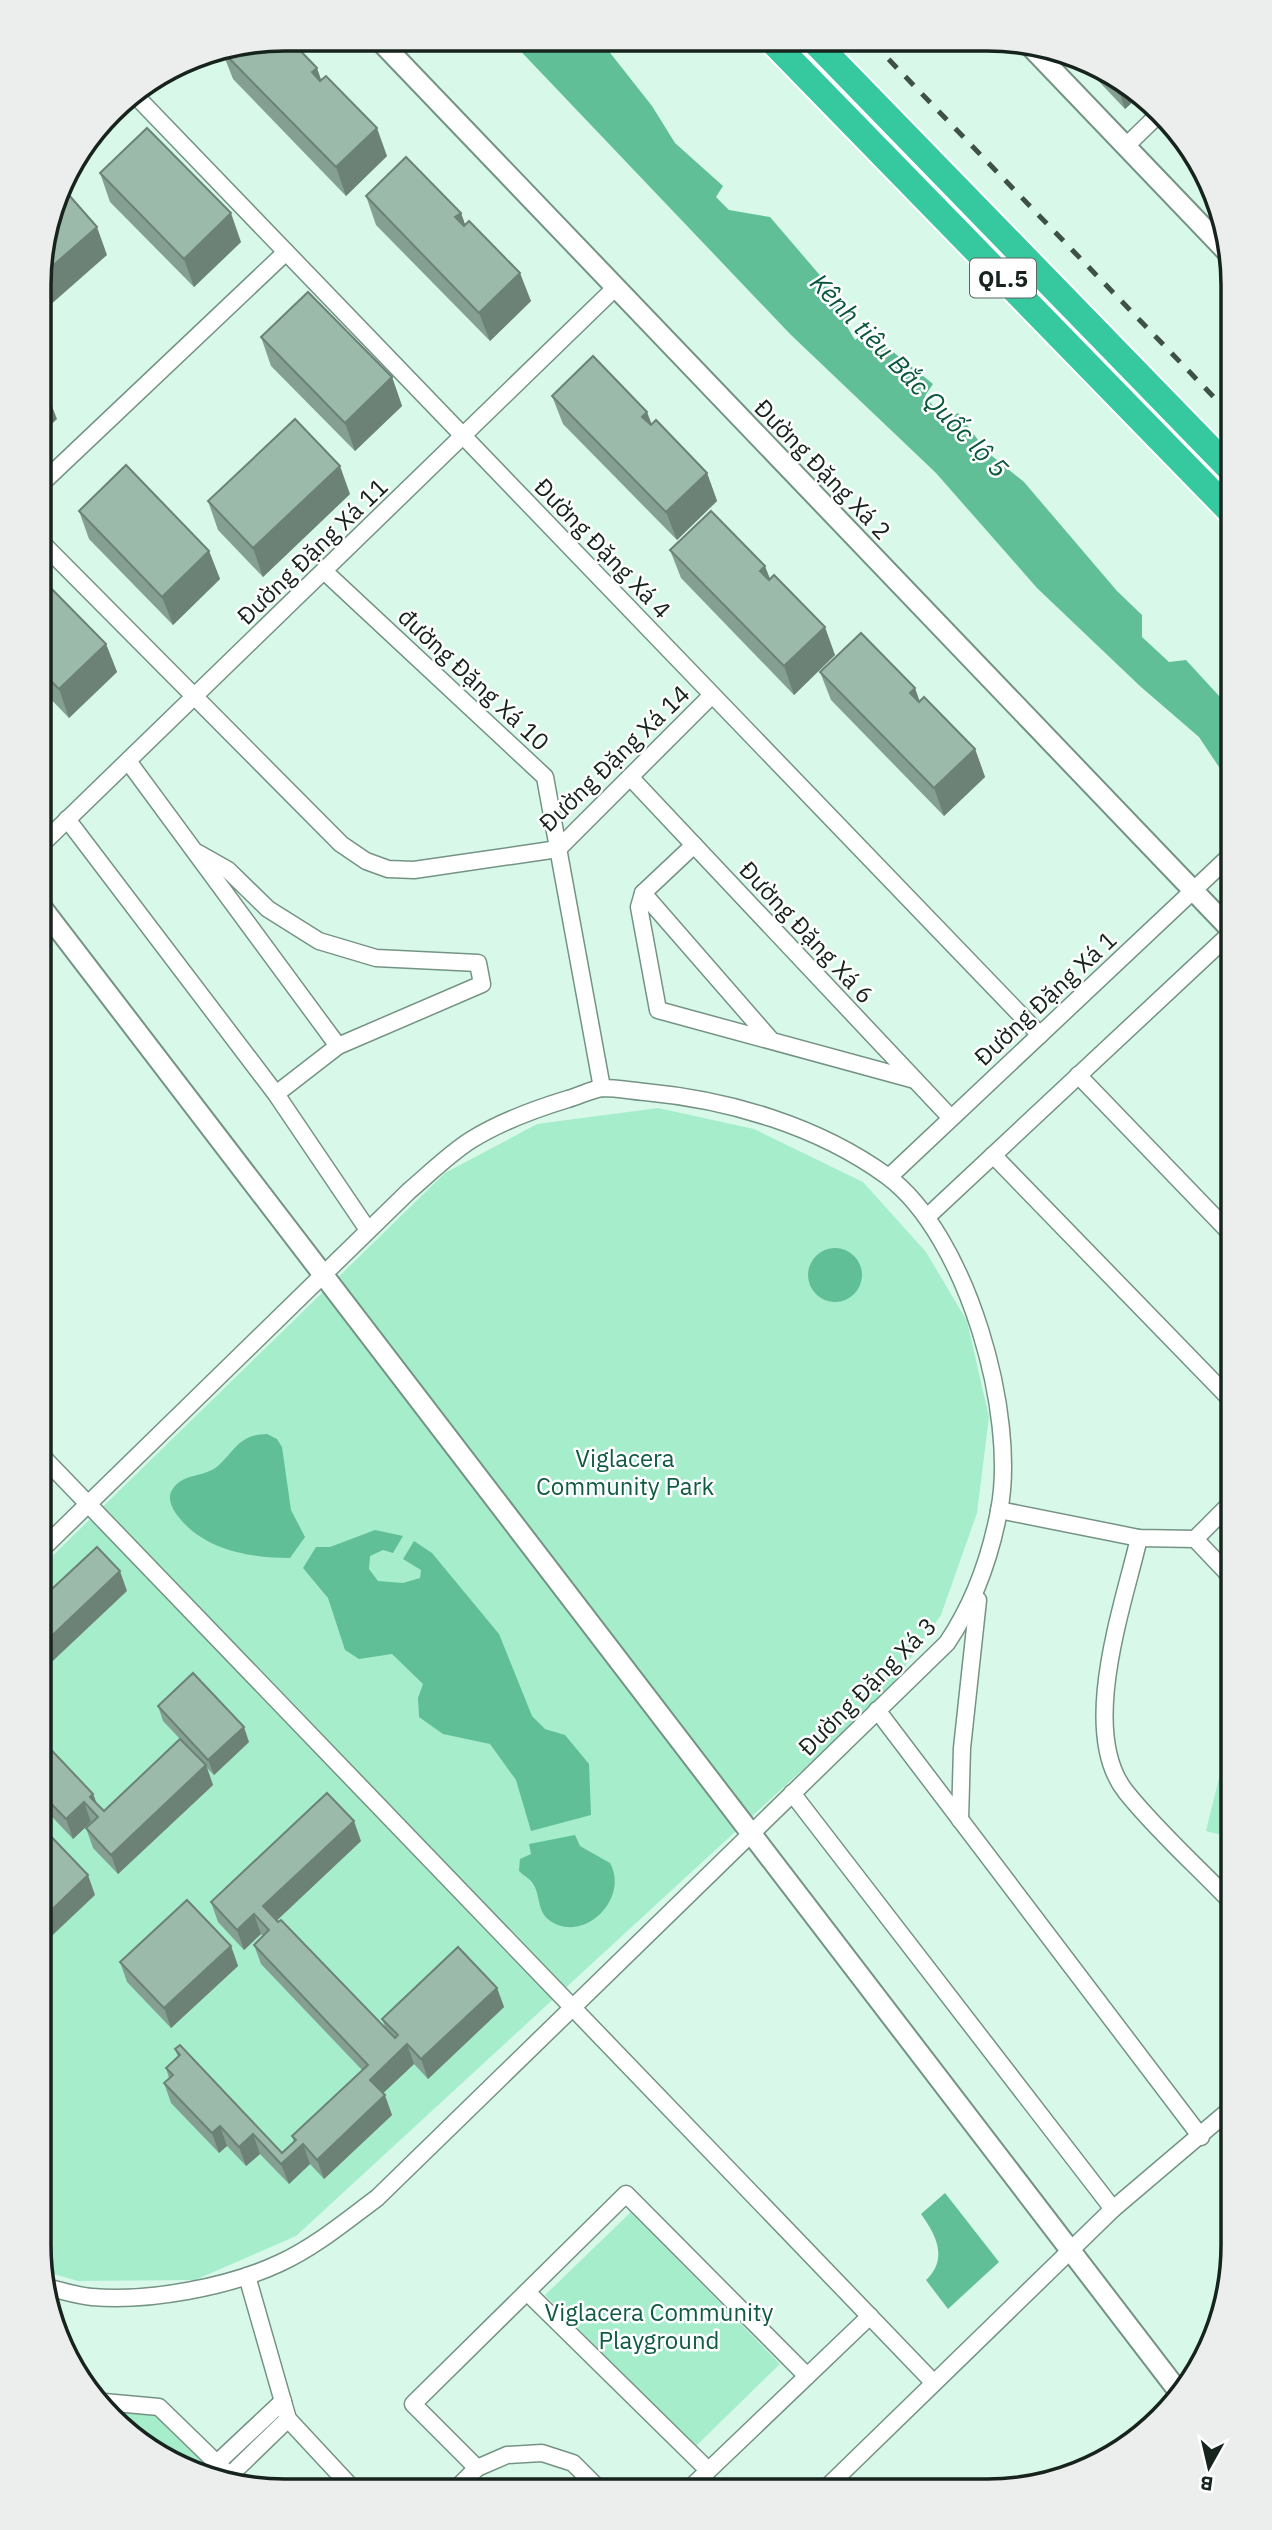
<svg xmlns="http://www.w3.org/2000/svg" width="1272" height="2530" font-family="'IBM Plex Sans',sans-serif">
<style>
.green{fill:#a6edcc}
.water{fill:#61bf97}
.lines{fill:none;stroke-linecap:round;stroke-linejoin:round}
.minor-casing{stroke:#759384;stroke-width:19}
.tertiary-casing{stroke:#759384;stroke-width:23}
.trunk-casing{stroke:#fff;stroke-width:30}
.minor{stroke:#fff;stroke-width:16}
.tertiary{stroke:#fff;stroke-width:19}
.trunk{stroke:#36c89e;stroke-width:26}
.rail{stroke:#3f5048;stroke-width:5;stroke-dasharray:12 12;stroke-linecap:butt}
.wall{fill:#85a092}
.shaded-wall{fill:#6c8277}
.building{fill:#9bbaaa;stroke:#6c8277;stroke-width:2}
.labels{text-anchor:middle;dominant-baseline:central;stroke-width:5;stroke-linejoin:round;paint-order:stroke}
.shield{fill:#fff;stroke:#5d6561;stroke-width:2}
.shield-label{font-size:23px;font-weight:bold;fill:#17231d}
.street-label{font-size:24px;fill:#17231d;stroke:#fff}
.park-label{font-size:24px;fill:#105b41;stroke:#fff}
.water-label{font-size:26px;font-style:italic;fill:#09573d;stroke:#fff}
.rim{fill:none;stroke:#17231d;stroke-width:3.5}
</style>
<rect width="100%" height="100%" fill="#d8f9e9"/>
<g class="green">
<polygon points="658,1108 754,1129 863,1182 926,1252 967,1321 989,1417 977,1513 941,1615 887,1692 296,2236 195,2280 78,2281 43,2271 39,2245 39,1569 445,1173 537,1124"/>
<polygon points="1233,1721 1233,1838 1206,1831"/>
<polygon points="631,2212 780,2364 695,2447 545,2295"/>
<path d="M110,2412l46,1 47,50 4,13c-37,-12 -75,-31 -97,-64z"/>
</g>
<g class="water">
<polygon points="510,40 600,40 652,106 675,143 723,186 716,197 729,210 770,217 854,315 846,325 855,340 867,331 933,384 925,396 945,420 958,413 987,452 1024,482 1117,591 1142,615 1142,637 1169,662 1186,660 1231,709 1233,788 1199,737 1141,687 1037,588 936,473 790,334"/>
<circle cx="835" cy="1275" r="27"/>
<path d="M267,1434l10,5 5,8 9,63 14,27 -15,21c-40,0 -87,-8 -113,-43 -5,-7 -10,-16 -5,-25 11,-18 34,-12 47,-25 17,-16 20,-30 48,-31z"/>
<polygon points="375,1530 403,1536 393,1553 383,1550 370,1556 369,1569 378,1581 403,1583 420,1578 421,1570 403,1559 414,1541 432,1553 499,1634 532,1716 545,1729 565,1735 589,1764 591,1815 531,1831 516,1780 490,1744 443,1734 419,1717 418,1698 423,1684 392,1654 359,1659 345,1650 328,1598 303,1568 316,1547 330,1547"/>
<path d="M575,1835l5,11 30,17c20,36 -27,82 -61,57 -13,-10 -8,-28 -18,-39 -4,-4 -8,-6 -12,-10l1,-12 11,-5 -2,-10z"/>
<path d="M945,2193l54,69 -51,47 -22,-29c22,-21 11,-44 -5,-66z"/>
</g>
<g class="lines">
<defs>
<g id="minor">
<polyline points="133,93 1040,1035"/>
<polyline points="1126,146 1159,114"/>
<polyline points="40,485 286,252"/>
<polyline points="40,541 341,844 366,861 388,869 414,870 558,849 712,695"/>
<polyline points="324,571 545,777 602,1088"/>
<polyline points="128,761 338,1046 482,984 478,963 376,958 319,941 268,909 228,870 198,853"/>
<polyline points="630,777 951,1118"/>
<polyline points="67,819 276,1094 368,1230"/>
<polyline points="40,846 616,287"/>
<polyline points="643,893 694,845"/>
<polyline points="771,1040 643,893 639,907 658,1010 915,1080"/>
<polyline points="1078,1075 1233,1236"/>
<polyline points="276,1094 338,1046"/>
<polyline points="993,1155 1233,1402"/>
<polyline points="889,1177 1233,853"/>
<polyline points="927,1217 1233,931"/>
<polyline points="39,1453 934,2383"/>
<polyline points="999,1510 1139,1538 1195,1539 1233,1579"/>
<path d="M1139,1538c-16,69 -61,194 -13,254 32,40 72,75 107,112"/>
<polyline points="1195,1539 1233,1501"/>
<path d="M39,1552l370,-361c20,-17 40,-37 62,-51 29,-18 64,-31 97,-41 11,-3 24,-10 35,-11 14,0 29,3 42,4 85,8 173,34 242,84 80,59 131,240 112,335 -9,47 -25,92 -52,132l-570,555c-31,23 -62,49 -97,65 -51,24 -132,39 -188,34 -15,-1 -31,-7 -47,-10"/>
<polyline points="877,1710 1201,2137"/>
<polyline points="792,1793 1113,2209"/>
<polyline points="960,1820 962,1748 978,1600"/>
<polyline points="247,2276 288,2419 354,2490"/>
<polyline points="527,2292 708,2470"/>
<polyline points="104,2402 159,2407 229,2475"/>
<polyline points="217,2463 283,2401"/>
<polyline points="477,2468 413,2404 626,2194 807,2376"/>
<polyline points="224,2481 288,2419"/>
<polyline points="455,2490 477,2468 507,2455 542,2453 573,2463 600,2490"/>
<polyline points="687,2491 870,2316"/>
<polyline points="823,2491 1113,2209 1233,2107"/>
</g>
<g id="tertiary">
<polyline points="378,39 1233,932"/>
<polyline points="1027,43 1228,253"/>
<polyline points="40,905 1182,2396"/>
</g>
<g id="trunk">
<polyline points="773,42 1233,514"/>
<polyline points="815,42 1233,472"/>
</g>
</defs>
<use href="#minor" class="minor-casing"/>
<use href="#tertiary" class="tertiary-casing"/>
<use href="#trunk" class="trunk-casing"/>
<use href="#minor" class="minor"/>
<use href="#tertiary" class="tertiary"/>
<use href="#trunk" class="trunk"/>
<polyline class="rail" points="872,42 1233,417"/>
</g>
<g class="wall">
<polygon points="222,51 322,80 387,156 346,196 233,79"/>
<polygon points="1087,69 1140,95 1125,109"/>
<polygon points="100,173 241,242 194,287 110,202"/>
<polygon points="366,196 461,213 465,225 531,301 490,341 376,225"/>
<polygon points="261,337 392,377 402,406 355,451 271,366"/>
<polygon points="552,396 652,424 707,473 717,501 677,540 563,424"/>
<polygon points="350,494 263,577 218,530 208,501"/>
<polygon points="79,511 209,551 220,579 173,625 89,539"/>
<polygon points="670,550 770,578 835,655 794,695 681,578"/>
<polygon points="40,577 106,644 117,672 69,718 40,688"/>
<polygon points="820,672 920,701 975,749 985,777 944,816 831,700"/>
<polygon points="158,1706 249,1742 214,1775 207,1768 213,1785 118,1874 93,1848 86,1828 92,1823 91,1822 73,1839 39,1803 39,1737 93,1794 97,1804 104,1811 180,1739 163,1721"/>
<polygon points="361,1841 277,1920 386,2029 382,2019 497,1988 504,2007 428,2079 414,2064 383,2093 392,2115 324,2179 310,2164 289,2184 260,2154 246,2166 227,2146 219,2153 171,2103 164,2083 169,2078 166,2068 178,2057 175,2049 282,2153 294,2142 292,2136 362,2070 261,1964 254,1945 263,1936 261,1934 244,1950 218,1922 211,1902"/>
<polygon points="231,1946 238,1966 171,2028 127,1982 120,1962"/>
<polygon points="1226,2128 1233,2134 1233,2146"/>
</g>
<g class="shaded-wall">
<polygon points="317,68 327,96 312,72"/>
<polygon points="1126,88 1140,95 1125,109 1120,94"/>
<polygon points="377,128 387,156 346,196 336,167"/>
<polygon points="231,213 241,242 194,287 184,259"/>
<polygon points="461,213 471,241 455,217"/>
<polygon points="97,227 107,255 40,314 41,276"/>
<polygon points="520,273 531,301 490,341 479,313"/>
<polygon points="392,377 402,406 355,451 345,423"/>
<polygon points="46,391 57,419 40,435 40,396"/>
<polygon points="647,412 658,440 642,417"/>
<polygon points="340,466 350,494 263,577 253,548"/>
<polygon points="707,473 717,501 677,540 666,512"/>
<polygon points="209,551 220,579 173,625 162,597"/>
<polygon points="765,566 776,594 760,571"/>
<polygon points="825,627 835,655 794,695 784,666"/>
<polygon points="106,644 117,672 69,718 59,689"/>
<polygon points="915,688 925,716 910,693"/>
<polygon points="975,749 985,777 944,816 934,788"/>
<polygon points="120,1571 127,1591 39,1674 39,1648"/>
<polygon points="244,1727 249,1742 214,1775 208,1760"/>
<polygon points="206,1765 213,1785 118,1874 111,1855"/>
<polygon points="93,1794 100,1813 97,1816 90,1797"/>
<polygon points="84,1802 91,1822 73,1839 66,1819"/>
<polygon points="354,1821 361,1841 271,1926 263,1906"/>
<polygon points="88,1875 95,1895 39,1948 39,1922"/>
<polygon points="254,1914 261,1934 244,1950 237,1930"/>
<polygon points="231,1946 238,1966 171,2028 164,2008"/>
<polygon points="497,1988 504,2007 428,2079 421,2059"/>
<polygon points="407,2044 414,2064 377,2099 370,2080"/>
<polygon points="385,2095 392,2115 324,2179 317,2160"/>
<polygon points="220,2126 227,2146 219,2153 212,2133"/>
<polygon points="253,2134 260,2154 246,2166 239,2147"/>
<polygon points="303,2144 310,2164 289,2184 281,2164"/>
</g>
<g class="building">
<polygon points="285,38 289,39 317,68 312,72 320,81 326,76 377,128 336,167 222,51"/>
<polygon points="1104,77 1126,88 1120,94"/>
<polygon points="147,128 231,213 184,259 100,173"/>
<polygon points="406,157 461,213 455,217 464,226 469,221 520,273 479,313 366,196"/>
<polygon points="61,186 97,227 41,276 41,253"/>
<polygon points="308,292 392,377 345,423 261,337"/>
<polygon points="593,356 647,412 642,417 651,425 656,420 707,473 666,512 552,396"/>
<polygon points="40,385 46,391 40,396"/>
<polygon points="295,419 340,466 253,548 208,501"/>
<polygon points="126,465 209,551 162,597 79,511"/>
<polygon points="711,511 765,566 760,571 769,580 774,575 825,627 784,666 670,550"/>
<polygon points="40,577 106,644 59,689 40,670"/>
<polygon points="861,633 915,688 910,693 919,702 924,697 975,749 934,788 820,672"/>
<polygon points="97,1547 120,1571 39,1648 39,1601"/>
<polygon points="193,1673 244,1727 208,1760 158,1706"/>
<polygon points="39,1737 93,1794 90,1797 104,1811 180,1739 206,1765 111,1855 86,1828 98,1817 84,1802 66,1819 39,1791"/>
<polygon points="327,1793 354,1821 263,1906 278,1922 281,1920 395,2038 398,2035 382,2019 458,1947 497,1988 421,2059 407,2044 370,2080 385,2095 317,2160 303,2144 281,2164 253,2134 239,2147 220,2126 212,2133 164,2083 173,2075 166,2068 180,2055 175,2049 180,2045 282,2153 296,2140 292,2136 368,2065 254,1945 269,1930 254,1914 237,1930 211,1902"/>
<polygon points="41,1826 88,1875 39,1922 39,1828"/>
<polygon points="187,1900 231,1946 164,2008 120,1962"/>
<polygon points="1233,2122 1233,2134 1226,2128"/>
</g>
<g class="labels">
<rect class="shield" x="970" y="258.5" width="66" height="39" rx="5"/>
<g class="shield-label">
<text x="1003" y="278">QL.5</text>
</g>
<g class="street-label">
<text transform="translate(823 469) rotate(46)">Đường Đặng Xá 2</text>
<text transform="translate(603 548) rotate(46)">Đường Đặng Xá 4</text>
<text transform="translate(312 551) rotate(-44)">Đường Đặng Xá 11</text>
<text transform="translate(474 679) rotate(43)">đường Đặng Xá 10</text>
<text transform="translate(614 758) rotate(-44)">Đường Đặng Xá 14</text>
<text transform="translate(807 932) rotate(47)">Đường Đặng Xá 6</text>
<text transform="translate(1045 998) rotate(-43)">Đường Đặng Xá 1</text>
<text transform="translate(867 1686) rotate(-45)">Đường Đặng Xá 3</text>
</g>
<g class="park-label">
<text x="625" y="1458">Viglacera<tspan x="625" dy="28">Community Park</tspan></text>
<text x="659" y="2312">Viglacera Community<tspan x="659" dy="28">Playground</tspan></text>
</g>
<g class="water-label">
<text transform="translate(910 375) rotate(46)">Kênh tiêu Bắc Quốc lộ 5</text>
</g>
</g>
<path d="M0 0H1272V2530H0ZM285 51H987A234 234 0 0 1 1221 285V2245A234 234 0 0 1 987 2479H285A234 234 0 0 1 51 2245V285A234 234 0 0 1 285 51Z" fill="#eceded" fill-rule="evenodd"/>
<path class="rim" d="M285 51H987A234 234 0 0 1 1221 285V2245A234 234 0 0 1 987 2479H285A234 234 0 0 1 51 2245V285A234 234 0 0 1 285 51Z"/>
<g transform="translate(1209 2467) rotate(188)" stroke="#ffffff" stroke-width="5" paint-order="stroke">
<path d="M0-5L12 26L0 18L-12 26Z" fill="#17231d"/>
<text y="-10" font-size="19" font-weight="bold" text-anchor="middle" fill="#17231d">B</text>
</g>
</svg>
